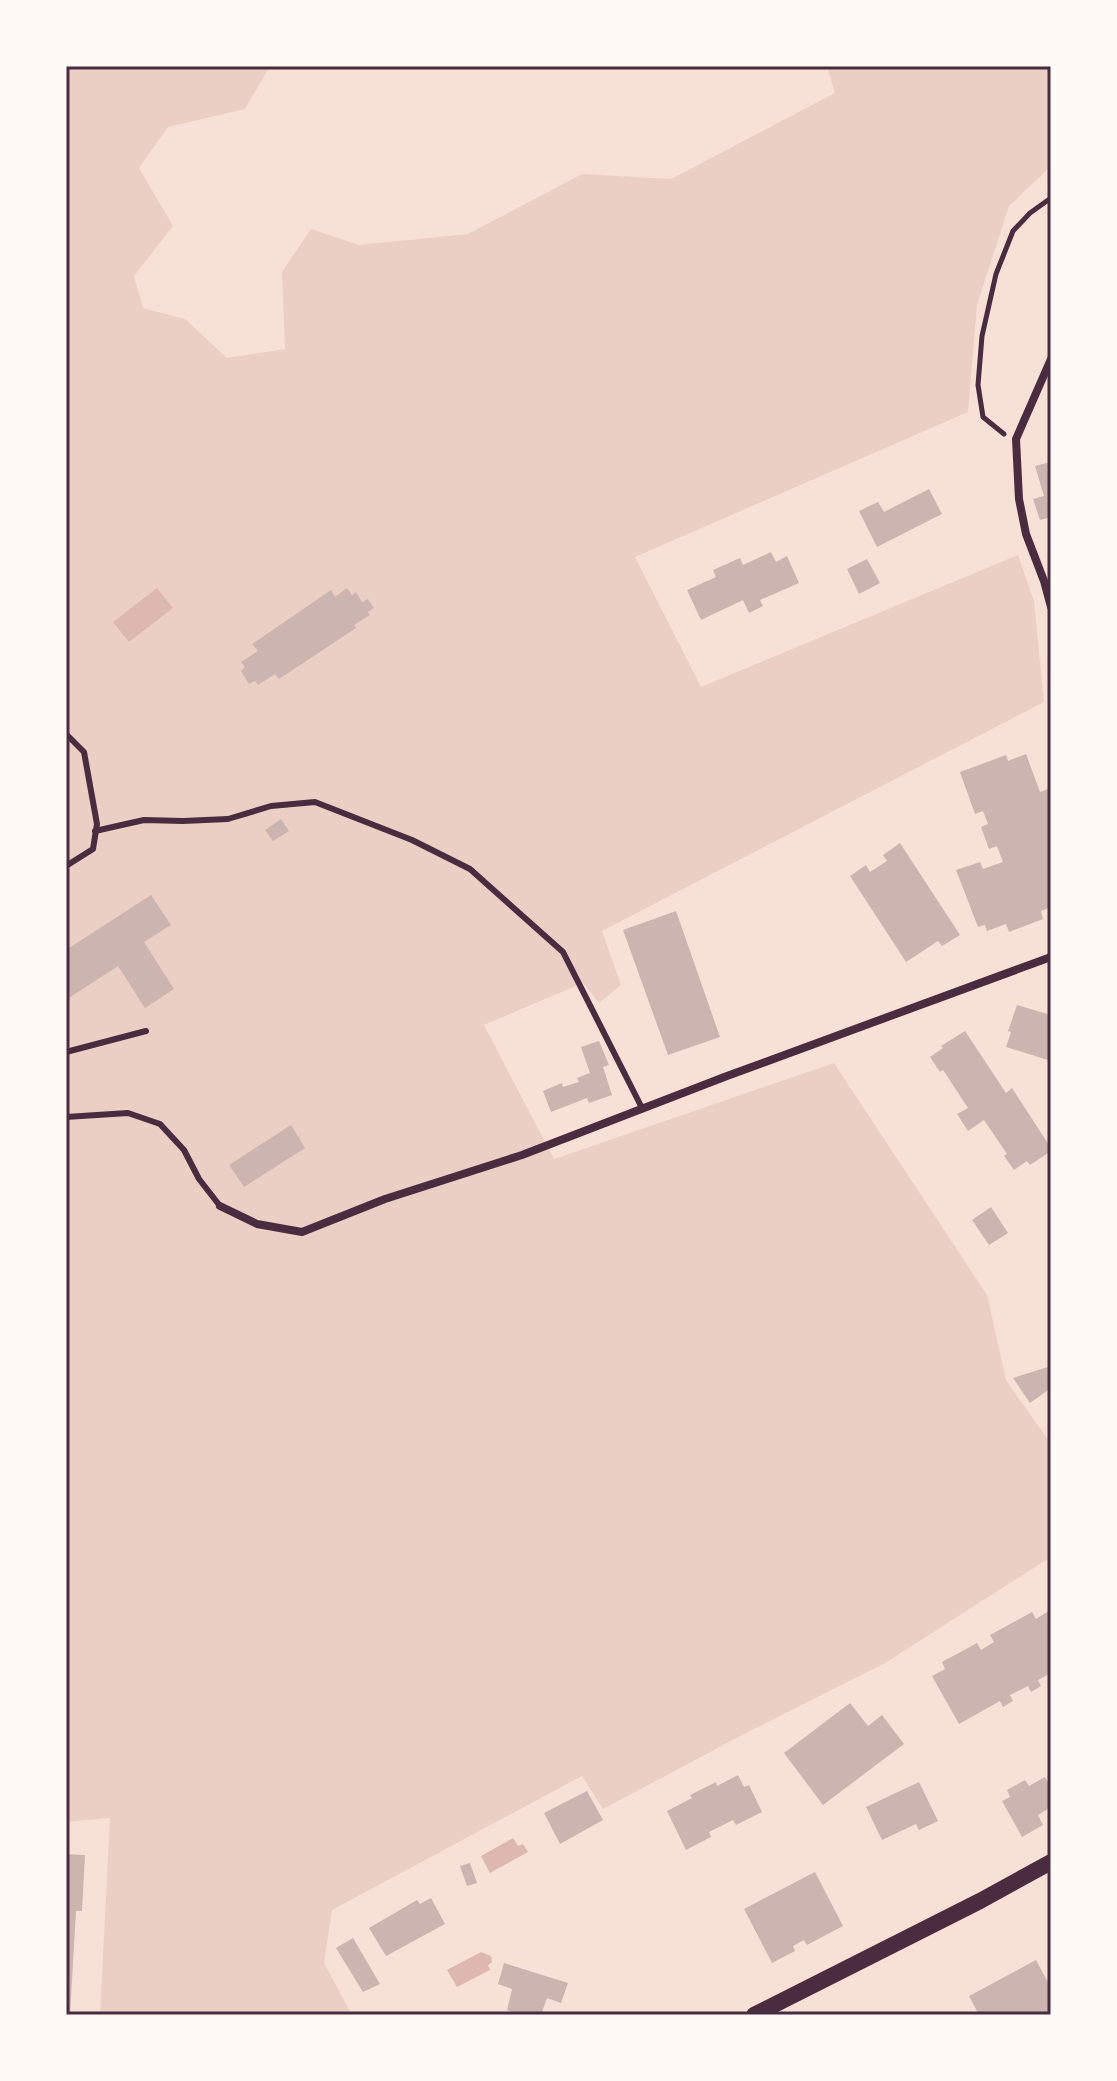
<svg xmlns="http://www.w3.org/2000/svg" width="1117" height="2081" font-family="'Noto Serif',serif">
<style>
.green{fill:#ebcfc5}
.water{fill:#dcb8b0}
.building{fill:#ccb4b1}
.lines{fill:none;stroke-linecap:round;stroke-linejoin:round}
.path{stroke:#4a2c40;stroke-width:5}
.service{stroke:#4a2c40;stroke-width:6}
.minor{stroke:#4a2c40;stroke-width:8}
.secondary{stroke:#4a2c40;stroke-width:16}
.neatline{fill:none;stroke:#4a2c40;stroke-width:3}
</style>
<rect width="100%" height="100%" fill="#f7e1d7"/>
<polygon class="green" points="66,66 270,66 245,109 168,127 139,168 173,226 134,276 143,308 185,319 227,358 285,349 282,272 311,229 359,245 468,234 582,174 671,179 835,93 827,66 1051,66 1051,166 1009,206 977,305 968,412 635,557 701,687 1018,555 1034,601 1044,702 602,931 621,985 599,1003 583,983 484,1025 554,1159 834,1063 987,1295 1006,1380 1051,1444 1051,1557 885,1663 746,1733 603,1809 582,1776 332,1910 324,1963 352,2015 100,2015 110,1818 66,1822"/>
<g class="water">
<polygon points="157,588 173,608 129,642 113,622"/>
<polygon points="513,1838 518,1846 523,1844 528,1852 490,1873 481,1856"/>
<polygon points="481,1952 491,1956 492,1962 488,1965 490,1970 457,1987 447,1970"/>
</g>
<g class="building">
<polygon points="1051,462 1051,517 1040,520 1033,499 1044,496 1035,466"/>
<polygon points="929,489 942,514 877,547 859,511 878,502 884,512"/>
<polygon points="771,552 776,562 787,556 799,583 760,600 763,606 749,613 743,600 701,620 687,590 716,577 713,570 740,558 743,565"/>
<polygon points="867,559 880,583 859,594 847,569"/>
<polygon points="347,588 352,595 356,592 362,602 368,599 374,608 368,612 370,615 354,625 356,628 279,679 275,674 258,685 255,681 249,684 241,671 245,667 241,662 258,651 252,644 331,590 335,597"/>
<polygon points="1026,754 1040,792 1048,789 1051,797 1051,907 1041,911 1043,919 1030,924 1009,932 1006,924 987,931 985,925 978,927 956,870 980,862 983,869 1003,862 997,846 989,849 981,827 988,824 983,811 975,814 960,772 1006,755 1008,761"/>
<polygon points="281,819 289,831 273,841 265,830"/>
<polygon points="900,843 960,935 942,946 938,941 906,962 850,876 866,865 870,872 887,861 883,855"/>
<polygon points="151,895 171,925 144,942 174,989 145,1008 118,966 66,1000 66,950"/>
<polygon points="676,911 720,1037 668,1055 623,930"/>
<polygon points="1017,1005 1051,1015 1051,1061 1006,1047 1011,1032 1008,1031"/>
<polygon points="965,1031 1006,1093 1012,1088 1051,1148 1051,1151 1030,1165 1027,1161 1014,1170 1004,1156 1007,1154 984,1120 968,1131 957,1114 968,1108 943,1070 940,1072 930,1057 943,1048 941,1046"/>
<polygon points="599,1041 609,1065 603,1067 612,1095 589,1103 587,1098 551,1112 543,1091 562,1083 563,1087 579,1082 577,1078 590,1073 581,1047"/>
<polygon points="291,1125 305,1148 244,1187 229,1165"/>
<polygon points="991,1207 1008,1233 989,1245 972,1220"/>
<polygon points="1051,1366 1051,1388 1030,1403 1013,1378"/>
<polygon points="1049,1611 1051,1615 1051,1673 1038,1680 1041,1686 1031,1692 1028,1686 1010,1695 1013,1701 1003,1707 1000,1701 959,1724 932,1676 945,1669 942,1662 977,1643 981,1650 994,1642 990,1635 1032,1612 1036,1619"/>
<polygon points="850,1703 868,1726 882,1715 904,1744 823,1805 784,1753"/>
<polygon points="738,1775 744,1787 749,1785 762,1812 736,1825 733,1820 709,1832 711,1837 686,1850 667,1811 692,1798 690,1795 716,1782 717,1786"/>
<polygon points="1045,1777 1051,1787 1051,1807 1038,1815 1043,1825 1022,1837 1002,1801 1010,1797 1007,1790 1025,1780 1029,1786"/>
<polygon points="919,1782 938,1821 919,1830 916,1824 882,1840 866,1807"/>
<polygon points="587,1791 603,1820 560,1844 544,1813"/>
<polygon points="66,1854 85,1855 82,1911 76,1911 70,2015 66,2015"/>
<polygon points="470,1863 477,1883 467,1886 460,1866"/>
<polygon points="815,1872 843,1926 807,1945 804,1940 793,1946 795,1951 772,1963 744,1909"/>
<polygon points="431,1898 445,1924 386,1956 369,1928 417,1900 420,1904"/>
<polygon points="353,1938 380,1984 363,1992 336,1948"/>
<polygon points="1036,1960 1051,1988 1051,2015 979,2015 969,1996"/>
<polygon points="504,1963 568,1983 561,2003 547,1998 541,2015 520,2015 507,2010 512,1989 498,1984"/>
</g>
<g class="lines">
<polyline class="path" points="1004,434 983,417 978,385 982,336 996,274 1013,231 1030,213 1051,198"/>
<g class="service">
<polyline points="66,734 84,752 97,824 93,849 66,866"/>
<polyline points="95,831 144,820 183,821 228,819 271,806 315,802 412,840 470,869 563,952 642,1108"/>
<polyline points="66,1052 146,1031"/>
<polyline points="66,1117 128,1113 160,1124 184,1150 199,1179 220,1206"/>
</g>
<g class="minor">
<polyline points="1051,359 1016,439 1019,499 1026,534 1044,581 1051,607"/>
<polyline points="220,1206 257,1224 302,1232 385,1199 522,1155 727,1076 1051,957"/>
</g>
<polyline class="secondary" points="754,2015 980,1901 1051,1862"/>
</g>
<rect width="1117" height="2081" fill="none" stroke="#fffaf5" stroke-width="136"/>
<rect x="68" y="68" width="981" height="1945" class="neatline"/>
</svg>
